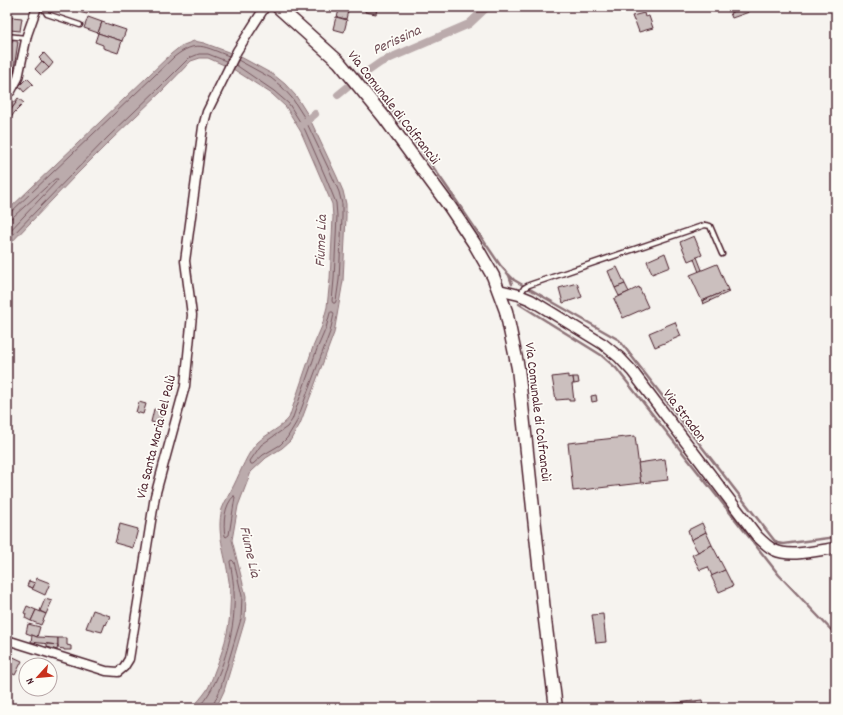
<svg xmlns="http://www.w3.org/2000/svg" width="843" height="715" font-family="Dekko,sans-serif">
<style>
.water{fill:#bbabac;stroke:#8e7378}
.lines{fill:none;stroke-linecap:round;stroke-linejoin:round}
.shore{stroke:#77575f;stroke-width:1}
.stream{stroke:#8e7378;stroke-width:2.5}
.canal{stroke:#bbabac;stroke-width:8}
.building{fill:#cbbfbe;stroke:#4a1f2b}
.service-casing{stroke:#4a1f2b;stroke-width:7}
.minor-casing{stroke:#4a1f2b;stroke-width:11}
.tertiary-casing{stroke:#4a1f2b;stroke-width:13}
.secondary-casing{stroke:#4a1f2b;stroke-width:15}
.service{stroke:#fdfcf7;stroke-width:4}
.minor{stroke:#fdfcf7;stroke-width:8}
.tertiary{stroke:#fdfcf7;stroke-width:10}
.secondary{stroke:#fdfcf7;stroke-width:12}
.labels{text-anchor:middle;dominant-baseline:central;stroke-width:3.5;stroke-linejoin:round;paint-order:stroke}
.street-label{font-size:14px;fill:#4a1f2b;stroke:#fdfcf7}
.water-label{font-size:15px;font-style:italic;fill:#725058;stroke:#fdfcf7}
</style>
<rect width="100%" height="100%" fill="#f6f3ef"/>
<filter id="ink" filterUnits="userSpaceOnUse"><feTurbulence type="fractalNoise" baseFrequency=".025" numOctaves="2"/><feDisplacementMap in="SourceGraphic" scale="8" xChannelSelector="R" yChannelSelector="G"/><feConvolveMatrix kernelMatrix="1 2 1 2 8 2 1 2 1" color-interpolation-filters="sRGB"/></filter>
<g filter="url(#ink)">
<path class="water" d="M194,41l10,2 35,13 35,19 11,9 11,12 12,19 29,62 6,14 3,13v13l-3,64 -9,52 -34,91 -10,17 -8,7 -16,10 -15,14 -13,34 -6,34 14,56 -1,24 -21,71 -8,17h-25c6,-5 11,-11 16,-18 3,-5 5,-11 7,-17 8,-20 16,-43 16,-65 1,-11 0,-22 -2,-33 -3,-22 -12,-43 -6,-66 3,-8 8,-16 12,-24 7,-14 13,-32 24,-43 10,-9 23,-14 31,-24l24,-71 9,-21 5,-19 3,-28 3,-62 -1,-13 -31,-72 -15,-25 -14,-13 -39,-25 -25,-11h-8l-9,3 -29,30 -51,49 -35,35 -69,72v-36l164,-157 10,-8z"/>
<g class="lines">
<g class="shore">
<polyline points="236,65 274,91 289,104 305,130 326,178 336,203 337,216 334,279 332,301 333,303 335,303 336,301 339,280 342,217 342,204 339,192 333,178 304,117 292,98 282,87 271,78 238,60"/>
<path d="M7,214l4,-2 163,-155c23,-18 30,-10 55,-1"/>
<polyline points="7,219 11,218 14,216 55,179 58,179 57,181 7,234"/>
<polyline points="7,241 108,137 159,88 189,58 199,54 208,54 226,61"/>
<polygon points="331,312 333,312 334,314 330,332 296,423 287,438 280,445 263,455 253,464 251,464 250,461 261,445 287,427 292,420 317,349 326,328 330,313"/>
<path d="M234,496l1,1 -6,38 -3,2 -1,-1c-2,-13 -1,-31 9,-40z"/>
<path d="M197,708c21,-17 37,-73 37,-100 1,-15 -1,-30 -4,-46v-1l2,-1 2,2 8,34 -1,23 -21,71 -7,15v3"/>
</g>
<g class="stream">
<path d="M370,69c-1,2 -2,4 -3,6 -1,9 24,33 30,42 36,48 69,98 103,148l8,9 6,6 105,60 155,200 3,3 6,1 53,-7"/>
<polyline points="509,275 512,284"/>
<polyline points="519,304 601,355 616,368 779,575 836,635"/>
</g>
<g class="canal">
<polyline points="361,76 381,62 469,24 487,7"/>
<polyline points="338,95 349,86"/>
<polyline points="302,125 315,114"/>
</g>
</g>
<g class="building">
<polygon points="79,7 89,7 87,14 78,12"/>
<polygon points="340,7 349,7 346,19 337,17"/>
<polygon points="366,7 375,7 375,10 377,10 376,14 365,12"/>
<polygon points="748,7 749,12 732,18 730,13"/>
<polygon points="644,13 645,17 649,16 653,28 639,32 635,21 634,21 632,16"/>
<polygon points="7,17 12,17 10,29 7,28"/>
<polygon points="12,17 22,18 20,31 10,30"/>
<polygon points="88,17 102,22 98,33 84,28"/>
<polygon points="336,17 347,20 344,32 333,29"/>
<polygon points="102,22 126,30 122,41 98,33"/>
<polygon points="98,33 122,41 118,53 103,48 103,45 95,42"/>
<polygon points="7,40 18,42 13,75 7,74"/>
<polygon points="44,53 53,63 49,68 39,58"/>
<polygon points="42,61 49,68 41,75 35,69"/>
<polygon points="7,74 12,75 11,81 7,80"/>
<polygon points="27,78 33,84 24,92 19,86"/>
<polygon points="7,96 16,103 10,111 7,108"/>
<polygon points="18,98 24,103 14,113 8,123 7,108 10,111 16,103 15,102"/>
<polygon points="694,236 702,255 688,261 680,242"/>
<polygon points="665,253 670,267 652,274 647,261"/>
<polygon points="697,257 702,270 699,272 694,259"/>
<polygon points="717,264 728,290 702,301 690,275"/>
<polygon points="617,267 625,284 615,288 608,271"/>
<polygon points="577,283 582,297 563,303 559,288"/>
<polygon points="625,284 629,292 619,296 615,288"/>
<polygon points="639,287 648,307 623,318 614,299"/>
<polygon points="728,290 729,292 703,304 702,301"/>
<polygon points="675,322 681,336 655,347 649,333"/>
<polygon points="568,375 568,378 573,377 574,384 572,384 574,401 569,401 569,399 556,400 552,377"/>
<polygon points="573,377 578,377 579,383 574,384"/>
<polygon points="596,395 597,401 592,402 591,396"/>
<polygon points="139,402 146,404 143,414 136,412"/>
<polygon points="154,409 163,411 160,424 151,422"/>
<polygon points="635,436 641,483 573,491 568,443"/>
<polygon points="665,459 668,480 641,483 638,463"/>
<polygon points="702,523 706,532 691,540 688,530"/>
<polygon points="120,524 138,529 133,548 115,543"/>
<polygon points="706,532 712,545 698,552 691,540"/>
<polygon points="712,545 725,570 712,576 708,567 700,570 692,555"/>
<polygon points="725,570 733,586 719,592 711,576"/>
<polygon points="37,578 50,583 45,595 32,589"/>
<polygon points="29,581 35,583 33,588 27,586"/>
<polygon points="45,599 52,601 46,614 40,611"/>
<polygon points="27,606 36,610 31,621 25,618 26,614 24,613"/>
<polygon points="36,610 46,614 41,625 31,621"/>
<polygon points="93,610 110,616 106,625 105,624 102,632 86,628"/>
<polygon points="603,614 606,642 596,643 592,615"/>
<polygon points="28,624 40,627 37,637 26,633"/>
<polygon points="32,635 37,637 58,638 58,645 31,642"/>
<polygon points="58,638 67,638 67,645 71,646 71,650 64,650 64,649 58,648"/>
<polygon points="47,644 58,645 57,650 47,647"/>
<polygon points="7,654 22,661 15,675 7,671 8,669 7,668"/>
<polygon points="702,700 703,708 668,708 668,704"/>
</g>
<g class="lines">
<defs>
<g id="service">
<polyline points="43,7 47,14 80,25"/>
<polyline points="7,36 26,38"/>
<polyline points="520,295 524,288 529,285 705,225 710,226 722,254"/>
</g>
<g id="minor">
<polyline points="11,91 18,78 27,35 37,7"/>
<polyline points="7,640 106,671 118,672 124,667 129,659 155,496 185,386 192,315 185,261 203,127 207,112 237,51 265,7"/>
</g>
<path id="tertiary" d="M499,290l20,5 12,5 72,44 16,13 13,14 125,165c5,5 10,10 17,14 17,8 44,0 62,-2"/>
<polyline id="secondary" points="278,7 339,62 384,117 450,207 474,243 493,276 506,311 518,368 545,620 556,708"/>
</defs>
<use href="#service" class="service-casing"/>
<use href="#minor" class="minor-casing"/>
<use href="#tertiary" class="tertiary-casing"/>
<use href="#secondary" class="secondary-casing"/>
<use href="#service" class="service"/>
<use href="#minor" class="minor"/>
<use href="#tertiary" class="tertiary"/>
<use href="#secondary" class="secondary"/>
</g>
</g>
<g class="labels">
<g class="street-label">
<text transform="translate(393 108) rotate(52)">Via Comunale di Colfrancùi</text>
<text transform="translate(537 412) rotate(83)">Via Comunale di Colfrancùi</text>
<text transform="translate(684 416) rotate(53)">Via Stradon</text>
<text transform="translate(157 437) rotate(-76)">Via Santa Maria del Palù</text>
</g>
<g class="water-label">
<text transform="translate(397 41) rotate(-25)">Perissina</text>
<text transform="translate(322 241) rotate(-88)">Fiume Lia</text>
<text transform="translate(249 552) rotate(77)">Fiume Lia</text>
</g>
</g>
<rect width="843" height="715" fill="none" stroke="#fdfcf7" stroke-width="24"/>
<rect x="12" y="12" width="819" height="691" fill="none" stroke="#4a1f2b" stroke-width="1.5" filter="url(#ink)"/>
<g transform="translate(38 677) rotate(243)"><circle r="19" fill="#fdfcf7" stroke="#b5a4a5"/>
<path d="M0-3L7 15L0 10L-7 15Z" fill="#c8321e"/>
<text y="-6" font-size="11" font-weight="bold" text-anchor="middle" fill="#4a1f2b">N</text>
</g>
</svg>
